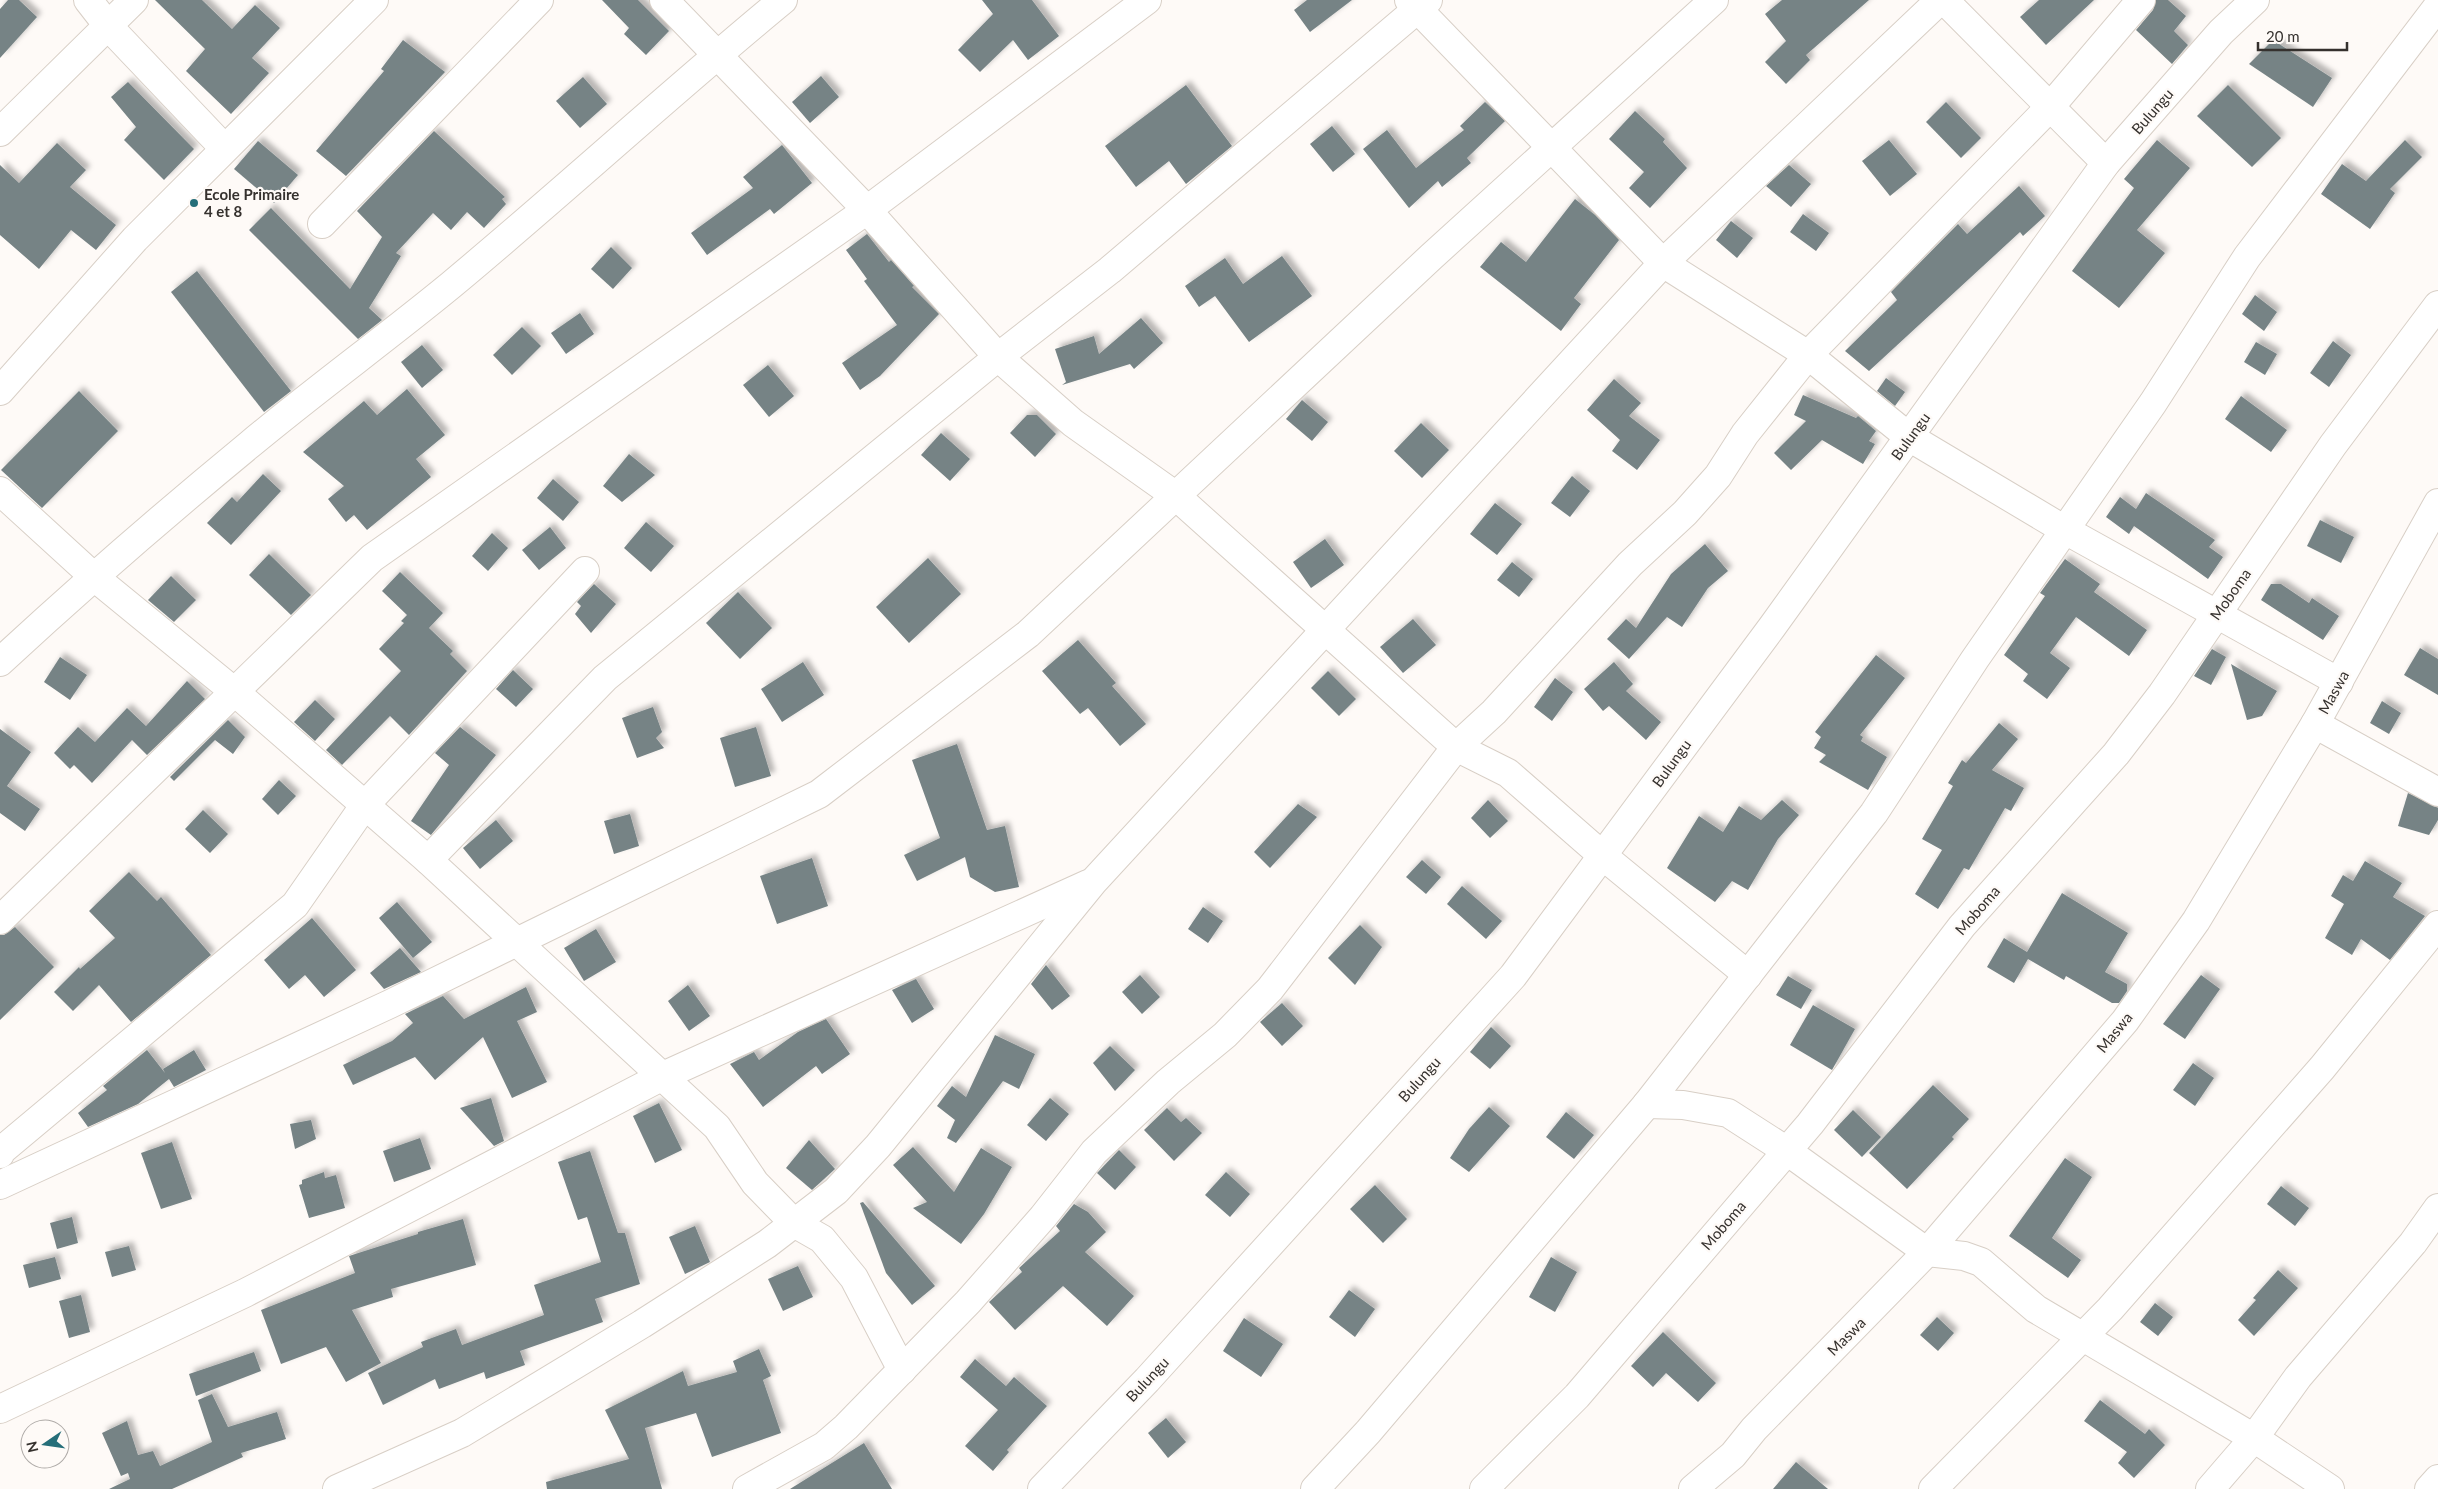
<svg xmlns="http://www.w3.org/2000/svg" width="2438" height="1489" font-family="Lato,sans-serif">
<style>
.building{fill:#768385;filter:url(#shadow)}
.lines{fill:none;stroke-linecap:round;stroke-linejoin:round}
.minor-casing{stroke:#d8cfc6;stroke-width:30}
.minor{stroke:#fff;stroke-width:28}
.poi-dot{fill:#256e79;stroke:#fefaf7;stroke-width:2}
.labels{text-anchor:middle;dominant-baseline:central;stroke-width:4.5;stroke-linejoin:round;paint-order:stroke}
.street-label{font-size:15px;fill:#35312e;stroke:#fefaf7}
.poi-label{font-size:15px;font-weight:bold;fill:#35312e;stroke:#fefaf7;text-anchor:start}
</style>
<defs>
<filter id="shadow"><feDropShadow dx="4.5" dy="-4.5" stdDeviation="2.5" flood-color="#0004"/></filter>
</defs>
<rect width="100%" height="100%" fill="#fefaf7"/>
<g class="building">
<polygon points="8,0 19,0 37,17 0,58 0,9"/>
<polygon points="155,0 202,0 232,29 255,5 280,28 252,58 269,73 231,114 186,71 205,49"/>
<polygon points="602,0 638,0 669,31 646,55 624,34 629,28"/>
<polygon points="982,0 1032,0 1059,36 1028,60 1013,40 980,72 958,50 993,14"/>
<polygon points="1307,0 1352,0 1310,32 1294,10"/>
<polygon points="1782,0 1869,0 1806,55 1810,60 1786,84 1765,62 1786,41 1765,14"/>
<polygon points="2039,0 2094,0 2046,45 2020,17"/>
<polygon points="2156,0 2168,0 2186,16 2174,31 2188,45 2172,64 2136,30 2153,10"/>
<polygon points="403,40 445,72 346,176 316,151 384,71 381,69"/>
<polygon points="2273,40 2332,78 2313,107 2249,64"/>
<polygon points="821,76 839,97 810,123 792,102"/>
<polygon points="583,77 607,104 580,128 556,101"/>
<polygon points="128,82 194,149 164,180 124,140 136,127 111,97"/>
<polygon points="1186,85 1232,146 1186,184 1169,161 1136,187 1105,146"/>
<polygon points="2228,85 2281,138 2252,167 2197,116"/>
<polygon points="1485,102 1505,121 1467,158 1471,163 1442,187 1438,181 1409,208 1363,149 1387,130 1416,168 1464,130 1460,126"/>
<polygon points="1946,102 1981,138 1961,158 1926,122"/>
<polygon points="1635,111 1665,139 1663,142 1687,168 1650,208 1629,188 1644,172 1609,139"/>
<polygon points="1332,126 1355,154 1333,172 1310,144"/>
<polygon points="434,131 505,197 502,199 506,204 484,228 467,212 451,230 433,213 396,253 401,256 369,308 382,320 358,339 249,230 271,208 350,289 382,237 357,211"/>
<polygon points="1889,140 1917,174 1890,196 1862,161"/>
<polygon points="2157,140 2190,168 2137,230 2165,253 2119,308 2072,271 2134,188 2124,179"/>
<polygon points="2405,140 2422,157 2390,189 2395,193 2370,229 2321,194 2342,164 2366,181"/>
<polygon points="258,141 298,175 274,203 234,169"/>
<polygon points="57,143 86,170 70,187 116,225 96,250 71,230 39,269 0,235 0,165 19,183"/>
<polygon points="782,145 812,183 774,214 770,209 707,255 691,233 753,188 743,177"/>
<polygon points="1789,165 1811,184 1791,207 1766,186"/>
<polygon points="2019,186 2045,216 2023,236 2020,232 1869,371 1845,351 1897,300 1891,292 1958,224 1967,234"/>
<polygon points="1575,199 1595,215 1619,240 1574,298 1581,304 1561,331 1480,267 1501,242 1526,262"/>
<polygon points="1803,214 1829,233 1816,251 1790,232"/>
<polygon points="1731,221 1753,238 1737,258 1716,240"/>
<polygon points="867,234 889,262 891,260 914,286 912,287 939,314 880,376 860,390 842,363 897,325 864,281 867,279 846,250"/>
<polygon points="611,247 632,268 613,289 591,269"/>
<polygon points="1282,256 1312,296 1249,342 1215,296 1199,307 1185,286 1225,258 1243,284"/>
<polygon points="197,271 291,391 264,412 171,292"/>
<polygon points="2255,295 2277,312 2264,331 2242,314"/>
<polygon points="580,313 594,334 566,354 551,333"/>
<polygon points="1141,318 1163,343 1134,369 1130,364 1062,385 1066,382 1055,349 1094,336 1099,354"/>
<polygon points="522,327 541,346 512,375 493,355"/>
<polygon points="2333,341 2351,355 2329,387 2310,373"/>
<polygon points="2256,342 2277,354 2265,375 2244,362"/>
<polygon points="422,345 443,370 422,388 401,362"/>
<polygon points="768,365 794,396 769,417 743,385"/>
<polygon points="1886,378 1905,392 1895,406 1877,391"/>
<polygon points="1614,379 1641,403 1629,416 1660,440 1637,470 1612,451 1620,440 1587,410"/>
<polygon points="407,389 445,435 416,459 431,477 367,530 354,515 346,522 328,499 344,486 303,452 364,401 377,415"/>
<polygon points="79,391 118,431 42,508 1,470"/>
<polygon points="1803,395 1856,418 1858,416 1876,431 1869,441 1875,444 1863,464 1822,440 1791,470 1774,453 1806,421 1794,415"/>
<polygon points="2241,396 2287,430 2271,452 2225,419"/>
<polygon points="1302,400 1328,422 1312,441 1286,419"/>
<polygon points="1027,415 1037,415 1056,434 1035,457 1010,433"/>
<polygon points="1421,423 1449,450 1422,478 1394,451"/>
<polygon points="941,433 970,459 950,481 921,455"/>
<polygon points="629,454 655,475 622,502 603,486"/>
<polygon points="263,474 281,491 231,545 207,523 232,497 237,502"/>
<polygon points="1572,476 1590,491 1570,517 1551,503"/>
<polygon points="553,479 579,502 563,521 537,498"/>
<polygon points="2146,493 2215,540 2209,547 2223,557 2208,579 2134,526 2129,534 2106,517 2120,497 2136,509"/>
<polygon points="1495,503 1522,524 1497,555 1470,534"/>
<polygon points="2320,520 2354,537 2341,563 2307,546"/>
<polygon points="646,522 674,546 651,572 624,548"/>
<polygon points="550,527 566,548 539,570 522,550"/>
<polygon points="492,533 508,548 488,571 472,556"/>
<polygon points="1325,539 1344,565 1311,588 1293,562"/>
<polygon points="1705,544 1728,571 1708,588 1682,627 1667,617 1629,659 1607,639 1626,619 1636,628 1671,574"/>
<polygon points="269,554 311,595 291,615 249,575"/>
<polygon points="928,558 961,594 909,643 876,607"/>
<polygon points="2065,559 2100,584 2094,592 2147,630 2129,656 2076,617 2050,653 2070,668 2047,699 2023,681 2028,674 2004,655 2045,596 2040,593"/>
<polygon points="1512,562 1533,579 1519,597 1497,580"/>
<polygon points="400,572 443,613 429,628 453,651 450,654 467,671 409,735 390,716 342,765 326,750 401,671 379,649 404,623 401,621 407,615 382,591"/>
<polygon points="171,576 196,600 174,622 148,600"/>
<polygon points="594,584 616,604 591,633 575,614 581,606 577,602"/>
<polygon points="2271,584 2281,584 2309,603 2312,598 2339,616 2323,640 2261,600"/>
<polygon points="738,592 772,628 740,659 706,623"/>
<polygon points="1413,619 1436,645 1403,673 1380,647"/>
<polygon points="1078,640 1116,683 1112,686 1146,724 1120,746 1088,708 1080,714 1042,671"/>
<polygon points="2420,648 2438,659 2438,695 2404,675"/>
<polygon points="2212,649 2226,657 2211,685 2194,676"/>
<polygon points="1876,655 1905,678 1860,735 1863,737 1861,741 1887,757 1868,790 1819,762 1826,755 1814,748 1821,737 1815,732"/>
<polygon points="60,657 87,675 70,700 44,682"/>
<polygon points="803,662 824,695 782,722 761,689"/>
<polygon points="1614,662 1633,684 1626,691 1661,722 1646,740 1609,706 1603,711 1584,689"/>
<polygon points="2231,664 2277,691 2262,716 2247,720"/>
<polygon points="513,670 533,689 516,707 496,689"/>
<polygon points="1328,671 1356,699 1339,716 1311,688"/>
<polygon points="1555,678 1573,692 1552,721 1534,707"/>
<polygon points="187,681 205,699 147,755 132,740 92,783 74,765 70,769 54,753 78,727 95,742 127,708 146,726"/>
<polygon points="315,700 335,719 315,741 294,722"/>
<polygon points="2382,701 2401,713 2389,734 2370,723"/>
<polygon points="653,707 662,732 656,738 664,748 637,758 622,718"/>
<polygon points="228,720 245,737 233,754 215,740 174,781 170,777"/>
<polygon points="1999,723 2018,739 1992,770 2024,788 2011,811 2005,808 1969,870 1964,868 1938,909 1915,894 1942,850 1922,839 1953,786 1948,783 1962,760 1966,763"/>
<polygon points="460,727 496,755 431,835 411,821 449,765 435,753"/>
<polygon points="756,727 771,776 735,787 720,738"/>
<polygon points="0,729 31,752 7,786 40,809 25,831 0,813"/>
<polygon points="957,744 987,830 1005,826 1019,887 995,892 970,877 965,857 917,881 904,855 940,838 912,760"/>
<polygon points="279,780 296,796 278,815 262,799"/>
<polygon points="2408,793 2438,808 2438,820 2429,835 2398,826"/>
<polygon points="1488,800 1508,821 1490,838 1471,818"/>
<polygon points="1782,800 1799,815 1778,839 1748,890 1732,881 1715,902 1667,868 1699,816 1723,832 1739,806 1761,820"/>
<polygon points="1298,804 1317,817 1270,868 1254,852"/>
<polygon points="203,810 228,834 210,853 185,829"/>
<polygon points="630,814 639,846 614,854 604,821"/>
<polygon points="496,820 513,841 480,869 463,848"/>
<polygon points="812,858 828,906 777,924 760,876"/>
<polygon points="1422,860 1441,877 1426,894 1406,877"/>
<polygon points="2365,861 2402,883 2393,897 2425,916 2390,960 2361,939 2352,955 2325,938 2344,904 2331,896 2343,875 2353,881"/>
<polygon points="129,872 157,901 161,897 211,955 131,1022 99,985 73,1011 54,992 79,967 80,969 115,938 89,911"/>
<polygon points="1462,886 1502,921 1486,939 1447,904"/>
<polygon points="2062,893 2128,933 2105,972 2127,984 2127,991 2119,1003 2112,1003 2066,976 2064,980 2028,959 2014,983 1987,967 2004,938 2027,952"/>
<polygon points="397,902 432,942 413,958 379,918"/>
<polygon points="1203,907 1223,921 1208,943 1188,929"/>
<polygon points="312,918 356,970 324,997 305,975 289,989 264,960"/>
<polygon points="1360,925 1382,947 1355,985 1328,958"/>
<polygon points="15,927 54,967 0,1020 0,935 4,935"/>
<polygon points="596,929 616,962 584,981 564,948"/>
<polygon points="400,948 421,972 384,989 370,973"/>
<polygon points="1046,965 1070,996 1052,1010 1031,984"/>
<polygon points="1140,975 1160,997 1142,1014 1122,992"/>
<polygon points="2201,975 2220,989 2185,1039 2163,1024"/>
<polygon points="1788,976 1812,990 1801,1009 1776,995"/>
<polygon points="916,979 934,1009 912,1023 892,990"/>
<polygon points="688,985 710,1016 689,1031 668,1001"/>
<polygon points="526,987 537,1012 517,1021 547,1082 512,1098 483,1037 435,1080 415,1057 353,1085 343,1065 392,1041 413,1023 405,1014 443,996 464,1019"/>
<polygon points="1282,1003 1303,1026 1282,1046 1260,1022"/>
<polygon points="1813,1005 1855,1029 1832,1070 1790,1045"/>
<polygon points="826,1019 850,1054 822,1074 816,1066 763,1107 730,1064 754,1052 759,1060 798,1032"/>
<polygon points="1491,1027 1511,1046 1490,1069 1470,1052"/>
<polygon points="995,1035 1035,1054 1019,1089 1003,1081 956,1143 947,1138 955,1120 937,1106 952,1086 966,1097"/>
<polygon points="1110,1046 1135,1070 1115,1091 1093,1063"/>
<polygon points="147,1050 165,1073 163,1069 194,1050 206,1070 174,1087 169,1079 138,1104 88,1127 78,1113 107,1090 103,1086"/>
<polygon points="2193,1063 2214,1078 2195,1106 2173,1090"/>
<polygon points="1933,1085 1969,1119 1952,1137 1954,1139 1907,1189 1869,1153"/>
<polygon points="491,1098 504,1141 494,1146 460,1108"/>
<polygon points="1050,1098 1069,1114 1046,1141 1027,1125"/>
<polygon points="659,1103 682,1150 655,1163 633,1116"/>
<polygon points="1489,1107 1510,1126 1469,1172 1450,1158 1469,1129"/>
<polygon points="1167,1108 1181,1122 1186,1118 1202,1133 1174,1161 1144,1130"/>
<polygon points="1853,1110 1881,1137 1862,1157 1834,1130"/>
<polygon points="1566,1112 1594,1135 1574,1159 1546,1137"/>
<polygon points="311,1120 316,1139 295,1149 290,1124"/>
<polygon points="420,1138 431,1169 394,1182 383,1151"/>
<polygon points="809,1140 835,1169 812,1190 786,1168"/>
<polygon points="172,1142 192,1199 161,1209 141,1153"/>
<polygon points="913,1147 954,1192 981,1148 1012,1167 984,1214 961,1244 913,1208 927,1202 893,1165"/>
<polygon points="1119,1150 1136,1167 1115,1190 1097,1173"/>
<polygon points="590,1151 618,1233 625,1233 640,1284 595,1299 603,1322 520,1351 525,1365 486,1379 484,1372 439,1389 435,1379 383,1405 368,1373 423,1347 421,1342 456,1329 462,1345 544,1315 534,1285 601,1262 587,1217 578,1220 558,1162"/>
<polygon points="2065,1158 2092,1177 2052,1238 2081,1260 2068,1278 2009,1236"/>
<polygon points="324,1172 325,1178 336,1175 345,1208 309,1218 299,1185 302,1184 302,1180"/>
<polygon points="1226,1172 1250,1194 1230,1217 1205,1195"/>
<polygon points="1375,1185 1407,1219 1383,1243 1350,1209"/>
<polygon points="2281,1186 2309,1208 2295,1226 2267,1204"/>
<polygon points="863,1202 935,1286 912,1305 886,1273 860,1203"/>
<polygon points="1074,1204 1088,1212 1106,1232 1085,1252 1134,1296 1107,1326 1063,1286 1015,1330 989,1302 1022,1272 1019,1268 1060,1231 1056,1226"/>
<polygon points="72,1217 78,1243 57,1249 50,1223"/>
<polygon points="463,1219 476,1265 391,1289 393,1297 352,1310 381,1363 346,1382 326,1347 281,1364 261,1310 355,1273 349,1256 418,1234 418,1232"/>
<polygon points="695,1226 710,1262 685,1274 669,1237"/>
<polygon points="129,1246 136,1270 112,1277 105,1252"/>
<polygon points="55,1257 61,1279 29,1288 23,1265"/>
<polygon points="1551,1257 1577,1272 1555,1312 1529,1297"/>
<polygon points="798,1266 813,1297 783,1311 768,1279"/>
<polygon points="2278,1270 2298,1288 2254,1336 2238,1320 2256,1300 2253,1298"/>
<polygon points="1349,1290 1375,1309 1355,1337 1329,1317"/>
<polygon points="81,1295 90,1332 69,1338 59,1301"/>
<polygon points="2155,1303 2173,1317 2158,1336 2140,1322"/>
<polygon points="1937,1317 1954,1333 1938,1351 1920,1335"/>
<polygon points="1244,1318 1283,1344 1261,1377 1223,1351"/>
<polygon points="1663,1332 1716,1383 1698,1402 1666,1373 1653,1387 1631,1366"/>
<polygon points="759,1349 771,1376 763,1380 781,1433 712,1457 696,1413 645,1428 662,1489 547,1489 546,1482 629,1459 605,1410 683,1371 688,1386 737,1372 733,1361"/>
<polygon points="254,1352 261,1371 196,1396 189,1374"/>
<polygon points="975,1359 1006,1386 1014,1377 1047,1406 1007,1450 1009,1452 993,1471 965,1446 998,1410 960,1377"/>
<polygon points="212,1394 228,1427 277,1412 286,1439 241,1453 243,1457 172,1489 109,1489 130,1479 128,1473 121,1476 102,1433 127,1421 138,1455 153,1451 160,1466 212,1442 198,1400"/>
<polygon points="2100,1400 2145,1434 2149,1429 2165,1445 2134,1478 2118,1463 2127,1452 2084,1421"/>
<polygon points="1166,1418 1186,1442 1168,1458 1148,1433"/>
<polygon points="864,1443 892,1489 790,1489"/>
<polygon points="1796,1462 1828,1489 1773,1489"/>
</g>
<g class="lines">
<defs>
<g id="minor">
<polyline points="88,0 109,27 224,148"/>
<polyline points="664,0 867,210 998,357 1073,423 1176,496 1456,747 1508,773 1603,856 1748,975"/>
<polyline points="1409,0 1663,263 1808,355 1909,437 2065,530 2339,682"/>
<polyline points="1944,0 2106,163"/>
<polyline points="0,132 134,0"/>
<polyline points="322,224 539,0"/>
<polyline points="0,391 135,239 374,0"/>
<polyline points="0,491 93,576 236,693 428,860 717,1127 755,1183 794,1223 822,1239 854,1278 902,1370"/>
<path d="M0,662c81,-75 164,-147 249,-217 66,-55 135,-105 202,-160 112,-93 219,-192 332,-285"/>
<polyline points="2315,724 2438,792"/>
<polyline points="428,860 605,678 998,357 1110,270 1428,0"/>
<polyline points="0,920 372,558 867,210 1147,0"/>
<polyline points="1647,1104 1683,1105 1728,1113 1787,1151 1927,1252 1964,1256 1981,1262 2036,1309 2254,1438 2330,1489"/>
<polyline points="0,1154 1,1151 295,905 364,806 585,571"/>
<polyline points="0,1185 390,1004 819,794 1028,634 1431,257 1714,0"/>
<polyline points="0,1409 245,1293 663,1076 1088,884"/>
<polyline points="337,1489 462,1433 642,1324 767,1244 836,1191 878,1146 1094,881 1663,263 1940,0"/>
<polyline points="747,1489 824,1446 846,1427 968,1302 1043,1217 1094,1152 1168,1082 1225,1035 1270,989 1456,747 1494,712 1630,564 1685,513 1718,476 1745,434 1808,355 2050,107 2141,0"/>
<polyline points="1042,1489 1147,1380 1513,976 1772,627 2106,163 2221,32 2255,0"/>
<polyline points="1315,1489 1368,1432 1647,1104 1874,813 1975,659 2153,403 2247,257 2438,6"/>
<polyline points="1484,1489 1577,1396 1810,1124 1962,926 2116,754 2162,694 2333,445 2438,305"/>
<polyline points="1693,1489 1733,1455 1754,1429 1927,1252 2125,1021 2196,921 2315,724 2438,503"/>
<polyline points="1933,1489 2110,1309 2322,1068 2438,925"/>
<polyline points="2210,1489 2254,1438 2298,1377 2413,1243 2438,1208"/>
<polyline points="2429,1489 2438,1479"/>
</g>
</defs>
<use href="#minor" class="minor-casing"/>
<use href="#minor" class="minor"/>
</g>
<circle class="poi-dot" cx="194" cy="203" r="5"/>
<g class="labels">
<g class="street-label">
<text transform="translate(2152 111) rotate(-49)">Bulungu</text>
<text transform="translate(1910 436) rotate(-54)">Bulungu</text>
<text transform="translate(2230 594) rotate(-55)">Moboma</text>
<text transform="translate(2333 692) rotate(-61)">Maswa</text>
<text transform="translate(1671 763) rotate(-54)">Bulungu</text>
<text transform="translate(1977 910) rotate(-49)">Moboma</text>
<text transform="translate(2114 1032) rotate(-51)">Maswa</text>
<text transform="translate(1419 1079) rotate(-48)">Bulungu</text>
<text transform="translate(1723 1225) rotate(-49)">Moboma</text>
<text transform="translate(1846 1336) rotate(-45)">Maswa</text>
<text transform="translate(1147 1379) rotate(-47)">Bulungu</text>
</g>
<g class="poi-label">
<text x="204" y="194">Ecole Primaire<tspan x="204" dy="17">4 et 8</tspan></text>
</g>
</g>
<g transform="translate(45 1444) rotate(257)"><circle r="24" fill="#fefaf7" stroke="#aeaaa7"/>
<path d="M0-4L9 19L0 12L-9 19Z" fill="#256e79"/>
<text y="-8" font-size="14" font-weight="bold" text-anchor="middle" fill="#35312e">N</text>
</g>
<path d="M2258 42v8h89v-8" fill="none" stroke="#35312e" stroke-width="2.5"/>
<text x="2266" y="42" font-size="15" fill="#35312e" stroke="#fefaf7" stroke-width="4" paint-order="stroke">20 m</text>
</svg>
